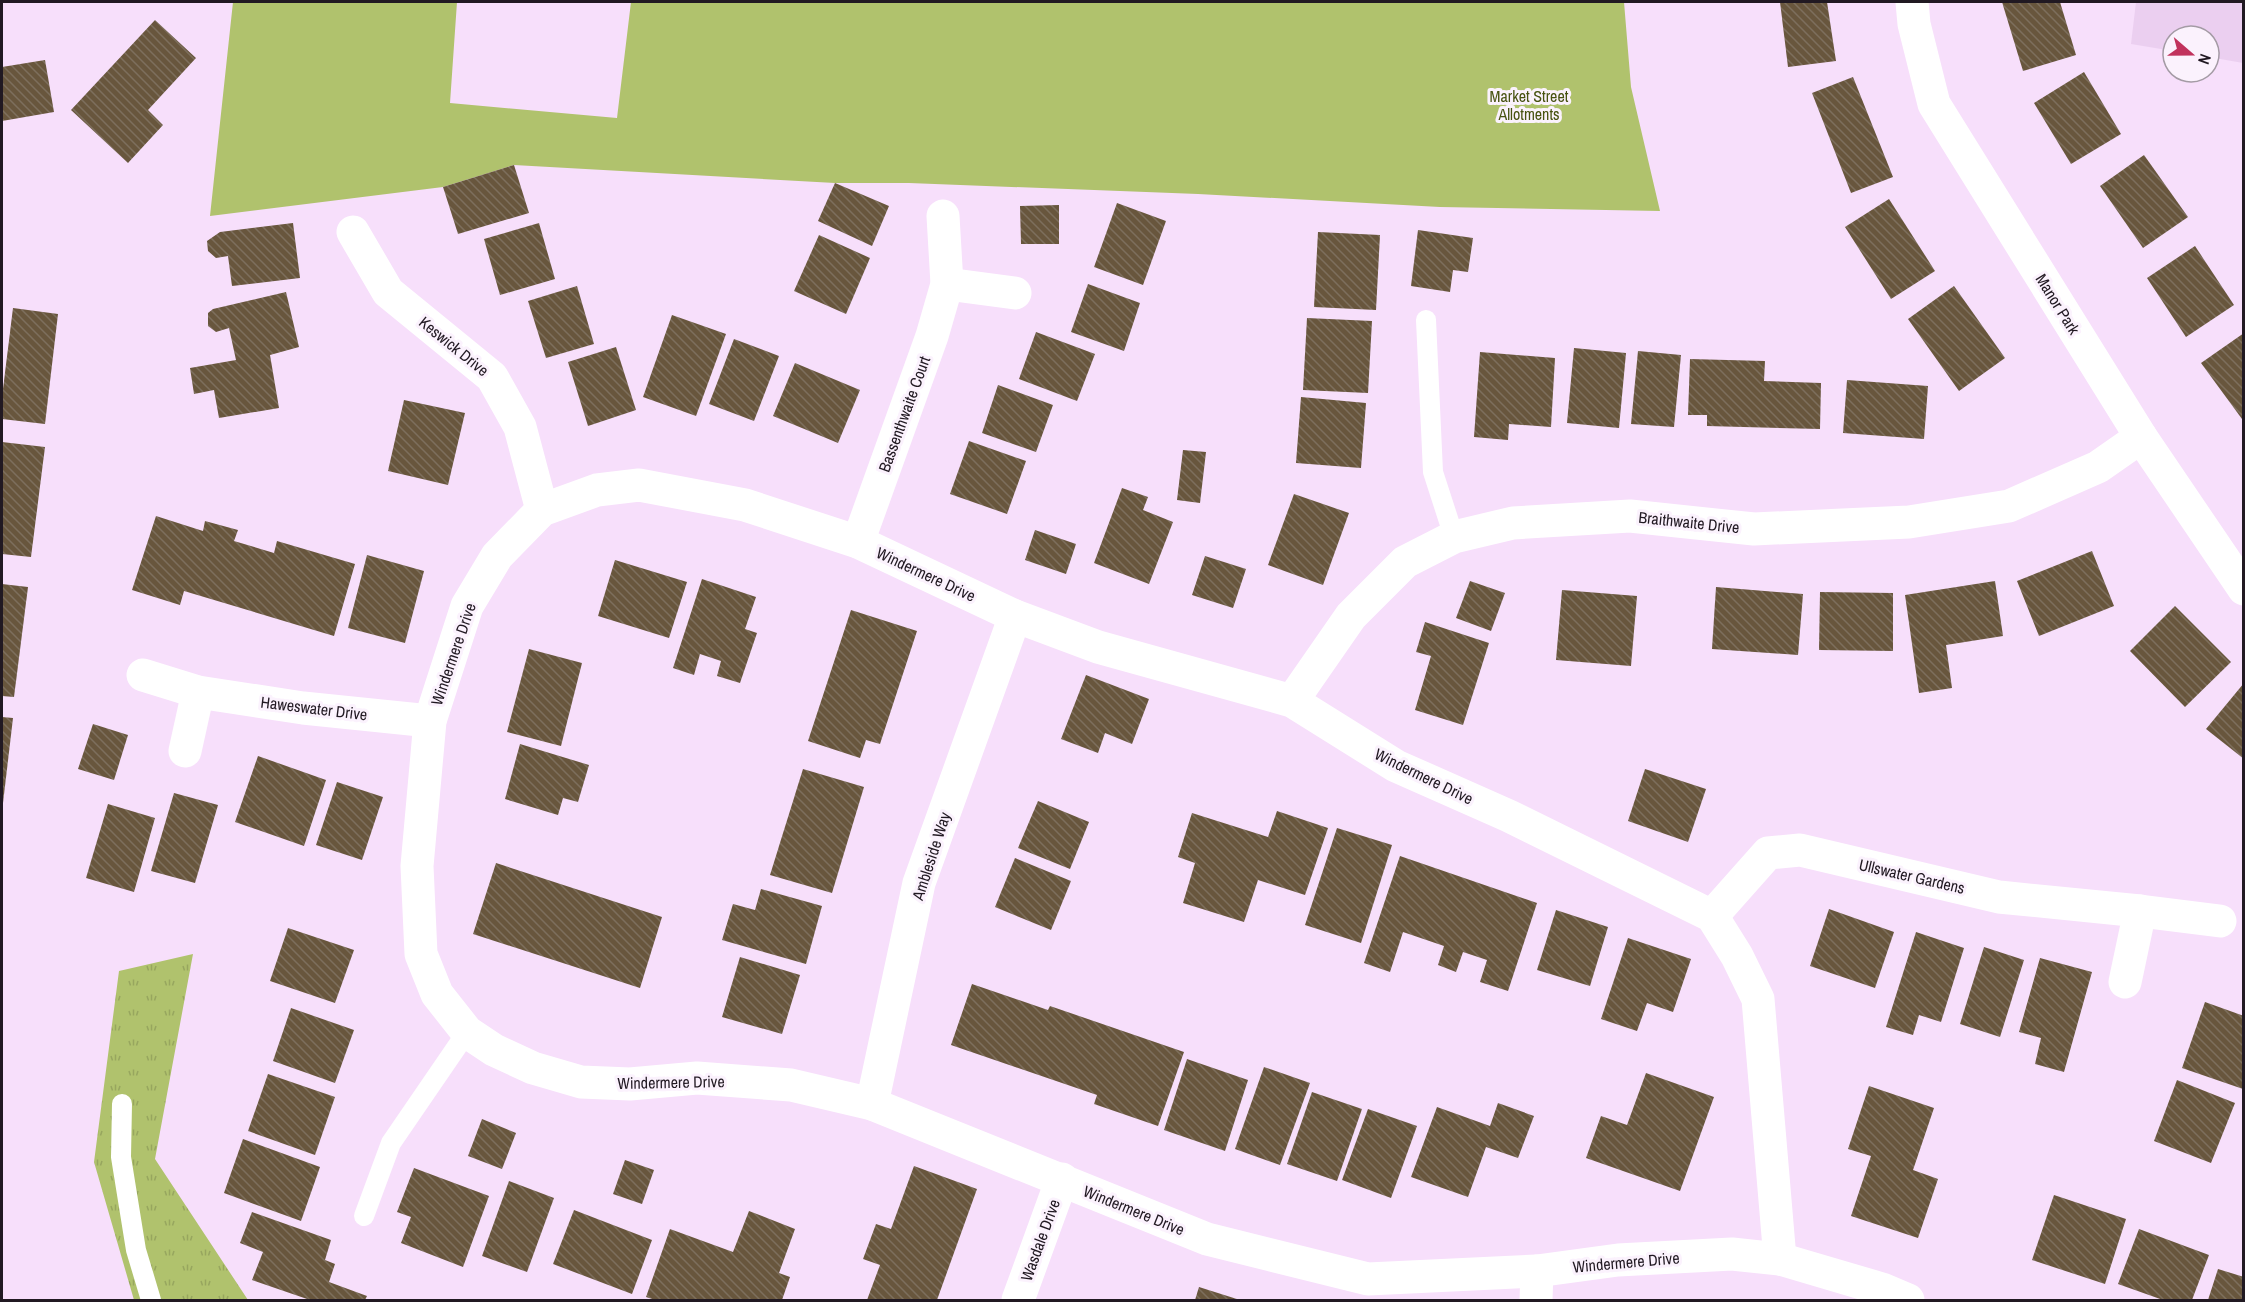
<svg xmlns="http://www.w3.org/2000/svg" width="2245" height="1302" font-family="'Archivo Narrow',sans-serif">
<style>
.built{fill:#ebcff0}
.grass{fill:url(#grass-tufts)}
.garden{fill:#b0c26d}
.building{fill:url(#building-back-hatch)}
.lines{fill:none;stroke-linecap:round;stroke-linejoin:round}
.lane{stroke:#fff;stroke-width:20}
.street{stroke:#fff;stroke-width:33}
.labels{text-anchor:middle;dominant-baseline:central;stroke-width:6;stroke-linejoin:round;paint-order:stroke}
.park-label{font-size:16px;fill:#475210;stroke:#fbf2fd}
.street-label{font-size:16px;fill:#211922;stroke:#fbf2fd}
</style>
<defs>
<pattern id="grass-tufts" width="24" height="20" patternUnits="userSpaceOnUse" patternTransform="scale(1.5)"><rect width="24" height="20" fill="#b0c26d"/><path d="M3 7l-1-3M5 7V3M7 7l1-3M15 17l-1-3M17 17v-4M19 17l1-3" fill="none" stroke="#97a65e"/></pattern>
<pattern id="building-back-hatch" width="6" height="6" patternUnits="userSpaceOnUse" patternTransform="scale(1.5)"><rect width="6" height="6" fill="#68563d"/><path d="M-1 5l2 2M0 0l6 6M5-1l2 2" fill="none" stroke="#7d6f5d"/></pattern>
</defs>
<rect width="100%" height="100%" fill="#f7dffb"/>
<polygon class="built" points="2136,2 2243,2 2243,63 2209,57 2209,36 2173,36 2173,51 2131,44"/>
<polygon class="grass" points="193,954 155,1159 248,1300 134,1300 94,1162 119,971"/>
<polygon class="garden" points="233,2 457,2 450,103 617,118 631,2 1624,2 1631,87 1660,211 1440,207 1198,194 909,183 835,183 514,165 443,187 210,216"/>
<g class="building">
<polygon points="1780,2 1827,2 1836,61 1788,67"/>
<polygon points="2002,2 2060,2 2076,55 2023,71"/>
<polygon points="155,20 196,58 148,110 163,125 128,163 71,110"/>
<polygon points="45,60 54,112 2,121 2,67"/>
<polygon points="2084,72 2121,134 2071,164 2034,103"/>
<polygon points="1853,77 1893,177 1851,193 1812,93"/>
<polygon points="2144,155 2188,217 2143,248 2100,186"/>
<polygon points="514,165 529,213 458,234 443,187"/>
<polygon points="835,183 889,206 872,246 818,221"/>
<polygon points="1889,199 1935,271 1891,299 1845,227"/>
<polygon points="1117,203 1166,221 1143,285 1094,267"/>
<polygon points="1059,205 1059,244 1021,244 1020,206"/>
<polygon points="293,223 300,278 232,286 228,256 216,258 208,251 207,241 220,232"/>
<polygon points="539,223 555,279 500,295 484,239"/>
<polygon points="1418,230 1473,238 1468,272 1453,270 1450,292 1411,286"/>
<polygon points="1318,232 1380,235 1376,310 1314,307"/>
<polygon points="819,235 870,258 846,314 794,291"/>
<polygon points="2195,246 2234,305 2186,337 2147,278"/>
<polygon points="1088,284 1140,303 1124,351 1071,332"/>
<polygon points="577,286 594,344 546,358 528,301"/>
<polygon points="1954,286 2005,358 1959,391 1908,319"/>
<polygon points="286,292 299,347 270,355 279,408 219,418 214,390 194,394 190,368 236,360 229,328 216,332 208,326 208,313 213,309"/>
<polygon points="13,308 58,314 45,424 2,419 2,397"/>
<polygon points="672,315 726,334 696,416 643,397"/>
<polygon points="1307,318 1372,321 1368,393 1303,390"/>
<polygon points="1036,332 1095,354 1077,401 1019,379"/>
<polygon points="2244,333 2244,418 2242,419 2201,363"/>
<polygon points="734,339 779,356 754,421 709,404"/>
<polygon points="616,347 636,410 588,426 568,362"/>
<polygon points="1574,348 1626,353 1619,428 1567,423"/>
<polygon points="1638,351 1681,355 1674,427 1631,424"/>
<polygon points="1480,352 1555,358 1551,427 1509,424 1508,440 1474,437"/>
<polygon points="1690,359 1765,361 1764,381 1821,383 1820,429 1707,426 1707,415 1688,415"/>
<polygon points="795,363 860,390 838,443 773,416"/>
<polygon points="1847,380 1928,386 1924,439 1843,433"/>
<polygon points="998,385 1053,405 1036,452 982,433"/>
<polygon points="1301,397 1366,403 1361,468 1296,463"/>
<polygon points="404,400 465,413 448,485 388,471"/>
<polygon points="969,441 1026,461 1007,514 950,494"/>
<polygon points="2,442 45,447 31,557 2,554"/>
<polygon points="1183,450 1206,452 1200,503 1177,500"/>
<polygon points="1122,488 1148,497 1143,510 1173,522 1149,584 1094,563"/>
<polygon points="1294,494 1349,513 1323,585 1268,565"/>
<polygon points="156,516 203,531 205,521 238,530 234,541 274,553 277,541 355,564 334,636 184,591 180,605 132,590"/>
<polygon points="1035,530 1076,544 1066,574 1025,560"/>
<polygon points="2092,551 2114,606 2039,636 2017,581"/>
<polygon points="367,555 424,571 405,643 348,628"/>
<polygon points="1205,556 1246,569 1233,608 1192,595"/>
<polygon points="615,560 687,582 669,638 598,616"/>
<polygon points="702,579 756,597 745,629 757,633 740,683 717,676 721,661 700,654 694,675 673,668"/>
<polygon points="1470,581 1505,593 1491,631 1456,618"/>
<polygon points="1995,581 2003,636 1946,645 1952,688 1919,693 1905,595"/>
<polygon points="2,584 28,587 14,697 2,696"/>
<polygon points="1716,587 1803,594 1798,655 1712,649"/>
<polygon points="1562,590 1637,596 1631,666 1556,660"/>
<polygon points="1820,592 1893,593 1893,651 1819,650"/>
<polygon points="2175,606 2231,662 2185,707 2130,651"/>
<polygon points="851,610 917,631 880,744 866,740 860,758 808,741"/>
<polygon points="1425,622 1489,643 1463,725 1415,710 1431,656 1416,652"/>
<polygon points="529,649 582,663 561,746 507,732"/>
<polygon points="1086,675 1149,699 1132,744 1105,733 1098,753 1061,739"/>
<polygon points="2244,683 2244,759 2206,729"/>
<polygon points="2,717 13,718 3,803 2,803"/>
<polygon points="93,724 128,735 114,780 78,769"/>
<polygon points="520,744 589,765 578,802 563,798 558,815 505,799"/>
<polygon points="258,756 326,780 304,846 235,822"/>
<polygon points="803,769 864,787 832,893 770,875"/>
<polygon points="1645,769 1706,789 1688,842 1628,821"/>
<polygon points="337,782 383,797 362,860 316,845"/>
<polygon points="174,793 218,805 195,883 151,871"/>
<polygon points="1038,801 1089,822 1070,869 1018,848"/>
<polygon points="108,804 155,818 134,892 86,878"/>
<polygon points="1277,811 1328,828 1305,895 1258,880 1244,922 1183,903 1195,863 1178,857 1192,813 1268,837"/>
<polygon points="1337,828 1392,845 1361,943 1305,925"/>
<polygon points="1400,856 1537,903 1508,991 1480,982 1487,960 1463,952 1456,972 1438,965 1444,946 1403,932 1390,972 1364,963"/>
<polygon points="1015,858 1071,881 1051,930 995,907"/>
<polygon points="496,863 662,917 640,988 473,934"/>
<polygon points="761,889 822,906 806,964 722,940 733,904 755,910"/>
<polygon points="1829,909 1894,932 1875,988 1810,966"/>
<polygon points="1556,910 1608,927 1590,986 1537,970"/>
<polygon points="288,928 354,950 335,1003 270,981"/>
<polygon points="1916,932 1964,948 1941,1022 1919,1015 1913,1035 1886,1027"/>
<polygon points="1628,938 1691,959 1673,1012 1647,1003 1637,1031 1601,1019"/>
<polygon points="1984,947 2024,960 2000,1037 1960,1024"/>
<polygon points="740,957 800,975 782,1034 722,1017"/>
<polygon points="2040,958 2092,972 2064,1072 2035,1064 2041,1038 2019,1032"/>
<polygon points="972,984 1048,1010 1050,1006 1184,1052 1158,1126 1094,1104 1097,1095 951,1045"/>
<polygon points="2205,1002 2244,1016 2243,1089 2182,1068"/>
<polygon points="291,1008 354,1030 335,1083 273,1061"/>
<polygon points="1187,1059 1248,1080 1225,1151 1164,1130"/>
<polygon points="1264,1067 1310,1083 1280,1165 1235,1149"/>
<polygon points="1646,1073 1714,1097 1680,1191 1586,1158 1601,1116 1627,1125"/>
<polygon points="268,1074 335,1097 315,1155 248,1131"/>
<polygon points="2177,1080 2235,1103 2211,1163 2154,1141"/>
<polygon points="1869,1086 1934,1108 1913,1170 1938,1179 1918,1238 1851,1216 1871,1156 1848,1149"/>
<polygon points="1312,1092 1362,1109 1337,1181 1287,1164"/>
<polygon points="1498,1103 1534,1116 1518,1158 1486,1147 1468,1197 1411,1177 1437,1107 1490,1126"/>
<polygon points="1368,1109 1417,1126 1391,1198 1342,1180"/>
<polygon points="482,1119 516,1133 502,1169 468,1156"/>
<polygon points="243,1139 320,1167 301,1221 224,1193"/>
<polygon points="625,1160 654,1170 642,1204 613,1194"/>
<polygon points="914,1166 977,1189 937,1300 867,1300 880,1265 863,1259 876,1224 891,1229"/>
<polygon points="414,1168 489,1196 463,1267 401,1243 411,1217 397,1212"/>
<polygon points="509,1181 554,1198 527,1272 482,1256"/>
<polygon points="2054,1195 2126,1219 2105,1284 2032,1260"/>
<polygon points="574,1210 652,1240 632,1294 553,1264"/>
<polygon points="749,1211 795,1229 779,1273 790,1277 782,1300 655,1300 646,1297 670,1229 733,1252"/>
<polygon points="252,1212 331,1240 325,1260 335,1264 329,1282 367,1296 365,1300 310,1300 252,1280 263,1252 240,1243"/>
<polygon points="2139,1229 2209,1255 2192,1300 2163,1300 2118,1284"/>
<polygon points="2218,1269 2244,1277 2244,1300 2208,1300"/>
<polygon points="1199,1287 1240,1300 1195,1300"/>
</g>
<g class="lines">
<g class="lane">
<polyline points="1426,320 1433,472 1454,537"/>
<polyline points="122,1104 121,1157 136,1250 151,1300"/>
<polyline points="364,1216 391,1143 467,1032"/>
</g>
<g class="street">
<polyline points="1912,2 1914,24 1934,104 2141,437 2244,589"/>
<polyline points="353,232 388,292 492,377 520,427 542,510"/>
<polyline points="947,284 1015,293"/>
<polygon points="639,485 745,505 858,542 1015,616 1098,647 1292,701 1396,766 1509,816 1712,916 1737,956 1758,999 1780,1259 1732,1254 1618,1260 1537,1271 1368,1279 1207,1239 872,1104 791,1085 697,1078 630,1084 581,1082 533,1068 494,1050 467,1032 437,994 421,954 417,866 430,721 467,606 497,556 542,510 597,490"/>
<polyline points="858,542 932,336 947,284 943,216"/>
<polyline points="143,675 198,692 303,708 430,721"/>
<polyline points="1292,701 1351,616 1405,562 1454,537 1513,523 1630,516 1754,529 1909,522 2009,506 2098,467 2141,437"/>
<polyline points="185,751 198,692"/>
<polyline points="1712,916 1768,853 1800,850 1999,897 2140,911 2220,921"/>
<polyline points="2125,982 2140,911"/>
<polyline points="872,1104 919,883 1015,616"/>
<polyline points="1780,1259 1882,1289 1908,1300"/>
<polyline points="1018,1300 1062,1179"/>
<polyline points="1536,1300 1537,1271"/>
</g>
</g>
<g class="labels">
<g class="park-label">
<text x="1529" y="96">Market Street<tspan x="1529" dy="18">Allotments</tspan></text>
</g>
<g class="street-label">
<text transform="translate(2058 304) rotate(58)">Manor Park</text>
<text transform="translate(454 346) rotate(39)">Keswick Drive</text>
<text transform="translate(904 414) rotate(-70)">Bassenthwaite Court</text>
<text transform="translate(1689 522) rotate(6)">Braithwaite Drive</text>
<text transform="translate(926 574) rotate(25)">Windermere Drive</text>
<text transform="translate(453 654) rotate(-71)">Windermere Drive</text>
<text transform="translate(314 708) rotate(7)">Haweswater Drive</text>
<text transform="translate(1424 776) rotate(26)">Windermere Drive</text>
<text transform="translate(931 856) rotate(-72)">Ambleside Way</text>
<text transform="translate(1912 876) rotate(13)">Ullswater Gardens</text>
<text transform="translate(671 1082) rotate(-1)">Windermere Drive</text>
<text transform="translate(1134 1210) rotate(22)">Windermere Drive</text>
<text transform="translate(1040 1240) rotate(-70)">Wasdale Drive</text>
<text transform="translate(1626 1262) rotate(-5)">Windermere Drive</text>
</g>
</g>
<rect width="2245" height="1302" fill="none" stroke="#211922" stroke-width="6"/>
<g transform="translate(2191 54) rotate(110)"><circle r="28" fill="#fbf2fd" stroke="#a49ba5" stroke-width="1.5"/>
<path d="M0-4.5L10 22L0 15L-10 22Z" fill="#c1325d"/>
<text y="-9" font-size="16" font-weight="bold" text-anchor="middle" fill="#211922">N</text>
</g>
</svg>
